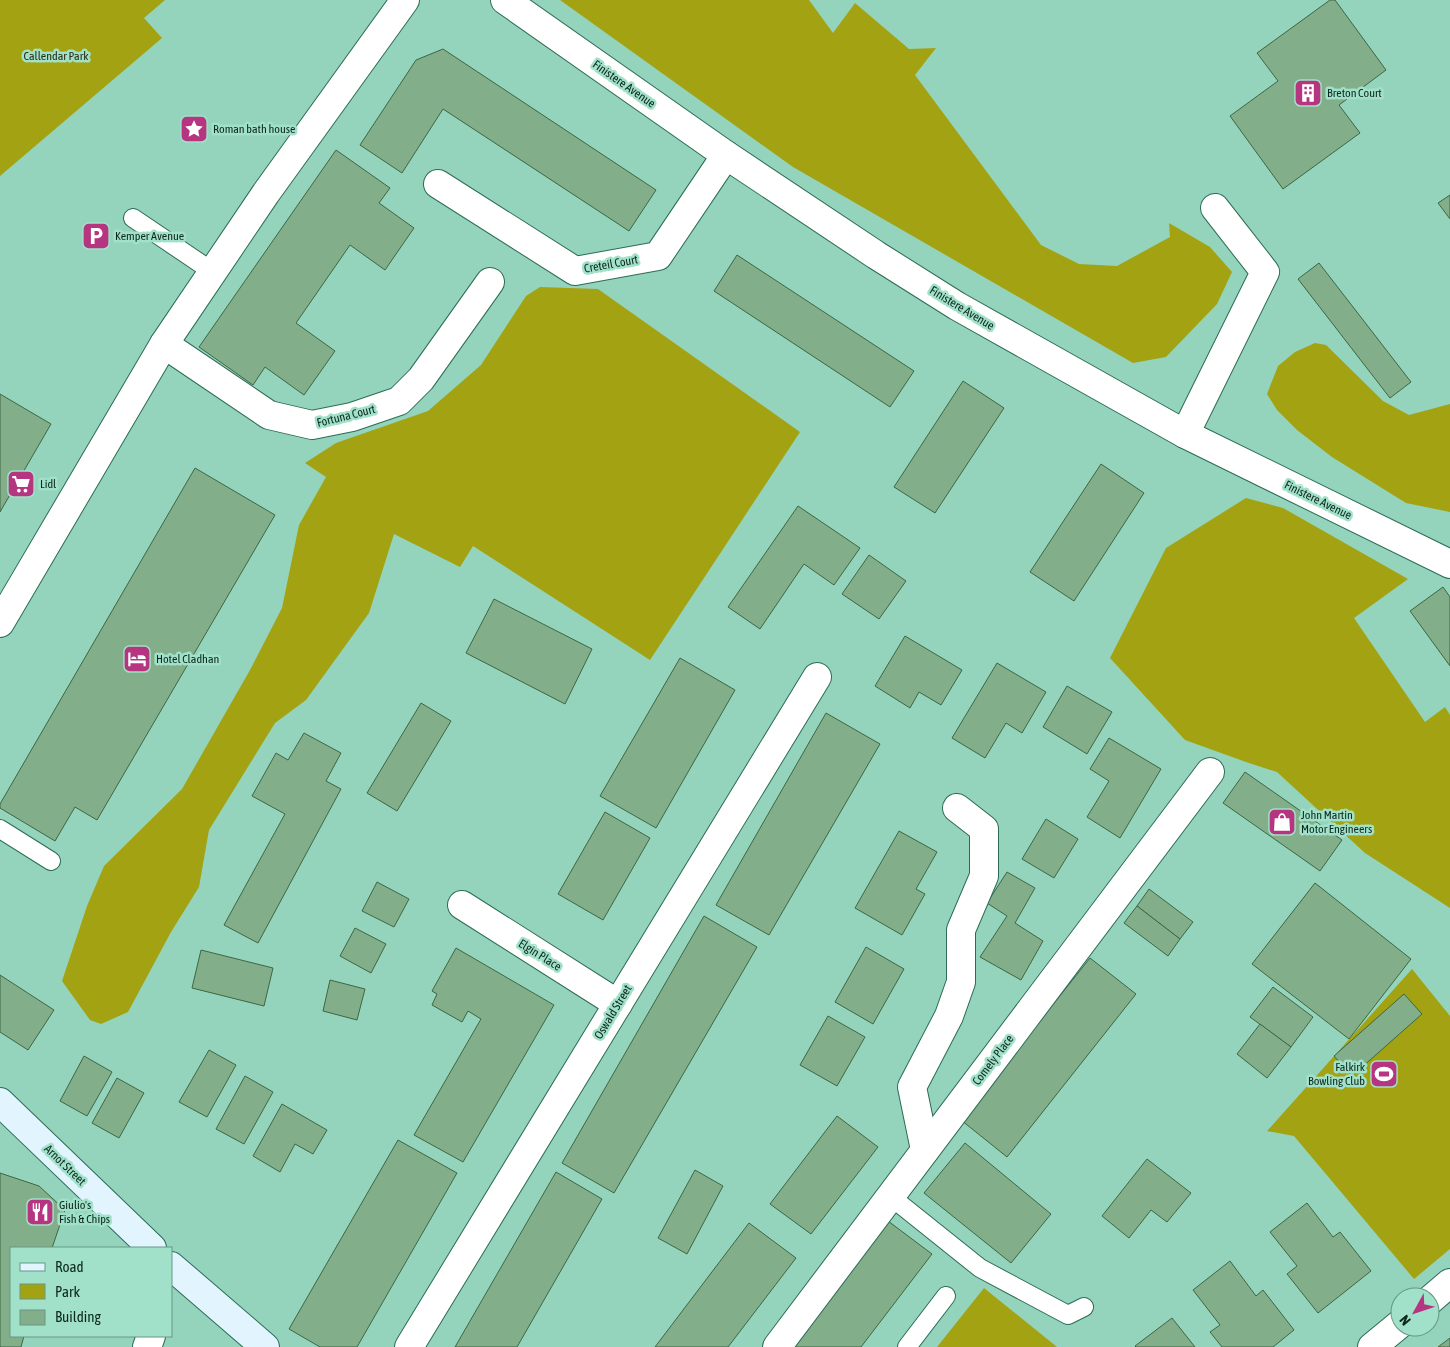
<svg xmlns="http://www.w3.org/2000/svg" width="1450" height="1347" font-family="'Asap Condensed',sans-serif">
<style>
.green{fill:#a3a212}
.building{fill:#82af89;stroke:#3c6744}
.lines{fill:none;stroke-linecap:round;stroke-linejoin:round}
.service-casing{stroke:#2c6c57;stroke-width:20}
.minor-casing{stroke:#2c6c57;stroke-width:30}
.tertiary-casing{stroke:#2c6c57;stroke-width:30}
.secondary-casing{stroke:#2c6c57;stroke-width:30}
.service{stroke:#fff;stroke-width:18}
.minor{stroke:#fff;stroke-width:28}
.tertiary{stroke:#fff;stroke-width:28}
.secondary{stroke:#e2f4fd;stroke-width:28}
.labels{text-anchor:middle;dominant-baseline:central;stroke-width:5;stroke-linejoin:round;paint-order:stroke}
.park-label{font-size:12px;fill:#2b2b13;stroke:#a1e1c9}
.street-label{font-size:12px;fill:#0d281f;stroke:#a1e1c9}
.poi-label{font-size:12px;fill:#0d281f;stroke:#a1e1c9;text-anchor:start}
</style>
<rect width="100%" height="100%" fill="#94d4bc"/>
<g class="green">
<polygon points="0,0 165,0 144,18 162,38 0,176"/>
<polygon points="560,0 809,0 833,33 855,3 909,49 936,48 915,75 1041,245 1079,264 1117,266 1170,237 1169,223 1210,247 1232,272 1217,304 1166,357 1133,363 793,167"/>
<polygon points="540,287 598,289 800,432 650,660 473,546 460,567 394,534 369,613 306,700 275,723 209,830 199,887 171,932 128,1012 101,1024 90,1020 62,981 87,906 104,866 182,789 250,670 282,608 299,525 326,477 305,463 336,443 428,411 481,365 526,296"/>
<polygon points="1315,343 1326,345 1383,401 1409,415 1450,404 1450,512 1406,503 1332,457 1297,430 1277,410 1267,394 1278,366 1295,352"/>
<polygon points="1246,498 1283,508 1408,579 1354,618 1425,722 1445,707 1450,715 1450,908 1365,853 1277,772 1246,762 1185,740 1110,658 1166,548"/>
<polygon points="1412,969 1450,1016 1450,1249 1414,1279 1294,1136 1267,1131"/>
<polygon points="984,1288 1057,1347 937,1347"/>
</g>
<g class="building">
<polygon points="1330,0 1335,0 1386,70 1339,105 1360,133 1283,189 1230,116 1278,81 1257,53"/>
<polygon points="443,49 656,190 629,231 443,109 402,173 360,145 416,60"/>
<polygon points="336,150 390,188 379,203 414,228 385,270 350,245 296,323 335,351 304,395 265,367 253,385 199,347"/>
<polygon points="1450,195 1450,219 1438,203"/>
<polygon points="737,255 914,371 890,407 714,291"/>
<polygon points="1319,263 1411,382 1390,398 1298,279"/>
<polygon points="963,381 1004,408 935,513 894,487"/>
<polygon points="0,394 51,424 0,512"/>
<polygon points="1101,464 1144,493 1074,601 1030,572"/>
<polygon points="195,468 275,515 97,820 75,807 55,841 0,808 0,804"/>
<polygon points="798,506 860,548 834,585 804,564 760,629 728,607"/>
<polygon points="869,555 906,581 879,619 842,594"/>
<polygon points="1443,587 1450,597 1450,666 1410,611"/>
<polygon points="494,599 592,649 565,704 466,653"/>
<polygon points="905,636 962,670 941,705 919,692 910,708 875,686"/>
<polygon points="680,658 735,690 656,828 600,796"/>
<polygon points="997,663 1046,692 1022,733 1006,723 985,758 952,738"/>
<polygon points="1067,686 1112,712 1087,754 1043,727"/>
<polygon points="421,703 451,721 397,811 367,793"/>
<polygon points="826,713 880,744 769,935 716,905"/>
<polygon points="304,733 341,753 326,781 341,789 258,943 224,925 285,814 252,796 276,753 288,760"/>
<polygon points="1109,738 1161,769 1120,838 1087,817 1109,781 1090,769"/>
<polygon points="1245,772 1342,840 1320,871 1223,803"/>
<polygon points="605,812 650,838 603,920 558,894"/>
<polygon points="1046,819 1078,839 1054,878 1022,859"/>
<polygon points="899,831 937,852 916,889 925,894 902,935 855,908"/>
<polygon points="1007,872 1035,888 1015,923 1043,941 1021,980 980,957 1007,916 987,903"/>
<polygon points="377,882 409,899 394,927 362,911"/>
<polygon points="1315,883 1411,959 1349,1039 1252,964"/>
<polygon points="1149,889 1193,922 1180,939 1137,906"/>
<polygon points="1137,906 1180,939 1168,956 1124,923"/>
<polygon points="704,916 757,947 614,1193 562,1163"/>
<polygon points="355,928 386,944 371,973 340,956"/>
<polygon points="866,947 904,969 873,1024 835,1002"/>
<polygon points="456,948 554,1005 463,1162 414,1135 481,1019 468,1011 462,1022 432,1005 437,994 432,991"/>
<polygon points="201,950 273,968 264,1006 192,988"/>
<polygon points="1090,958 1136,994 1007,1157 961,1120"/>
<polygon points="0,975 54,1010 28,1050 0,1032"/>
<polygon points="330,980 365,989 357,1020 323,1011"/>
<polygon points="1273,987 1313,1017 1291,1047 1250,1017"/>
<polygon points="1404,994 1422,1014 1352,1076 1334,1056"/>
<polygon points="828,1016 865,1037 837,1086 800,1065"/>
<polygon points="1260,1024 1291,1047 1267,1078 1237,1054"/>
<polygon points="209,1050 236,1065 207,1117 179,1102"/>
<polygon points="84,1056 112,1072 87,1116 60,1101"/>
<polygon points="245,1076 273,1092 244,1144 216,1129"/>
<polygon points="117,1078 144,1093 119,1138 92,1123"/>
<polygon points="282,1104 327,1130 313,1154 295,1144 280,1172 253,1156"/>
<polygon points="837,1116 878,1147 811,1234 770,1204"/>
<polygon points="398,1140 457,1173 357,1347 320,1347 289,1329"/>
<polygon points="965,1143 1051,1214 1011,1263 924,1193"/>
<polygon points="1147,1159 1191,1193 1167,1222 1151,1210 1129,1238 1102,1216"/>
<polygon points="695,1170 723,1186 687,1254 658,1238"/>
<polygon points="556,1172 602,1199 517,1347 455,1347"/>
<polygon points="0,1173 39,1186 65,1210 52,1248 11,1248 11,1336 24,1336 21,1347 0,1347"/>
<polygon points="1307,1203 1333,1237 1340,1232 1371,1271 1318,1313 1287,1274 1297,1266 1270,1232"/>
<polygon points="884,1218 932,1254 861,1347 786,1347"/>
<polygon points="749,1223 796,1258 728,1347 655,1347"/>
<polygon points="1230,1261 1256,1296 1263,1290 1294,1330 1273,1347 1222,1347 1210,1332 1220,1325 1193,1290"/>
<polygon points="1172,1318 1195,1347 1136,1347 1135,1346"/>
<polygon points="1450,1338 1450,1347 1438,1347"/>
</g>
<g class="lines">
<defs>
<g id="service">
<polyline points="133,218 213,272"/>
<polyline points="0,829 51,861"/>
<polyline points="890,1196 980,1268 1068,1315 1084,1307"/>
<polyline points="907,1347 946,1296"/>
</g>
<g id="minor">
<polyline points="505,0 726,155 876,255 957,306 1185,434 1450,564"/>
<polyline points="438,184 575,271 658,256 726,155"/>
<polyline points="164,344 269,415 312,425 352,417 399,401 421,379 490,282"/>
<polyline points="1185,434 1265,272 1215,208"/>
<polyline points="462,905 618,1004"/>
<polyline points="925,1150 912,1087 949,1016 961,982 961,930 984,876 984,829 957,808"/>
<polyline points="1430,1300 1450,1283"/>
<polyline points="147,1347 151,1336"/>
<polyline points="409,1347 817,677"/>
<polyline points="777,1347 1210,772"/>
<polyline points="1372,1347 1400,1324"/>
</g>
<polyline id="tertiary" points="0,623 164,344 266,193 405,0"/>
<g id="secondary">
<polyline points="0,1102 152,1248"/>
<polyline points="171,1266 265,1347"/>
</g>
</defs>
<use href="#service" class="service-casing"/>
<use href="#minor" class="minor-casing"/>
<use href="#tertiary" class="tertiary-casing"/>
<use href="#secondary" class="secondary-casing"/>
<use href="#service" class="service"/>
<use href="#minor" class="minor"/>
<use href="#tertiary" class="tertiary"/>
<use href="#secondary" class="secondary"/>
</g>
<defs>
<symbol id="building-square" viewBox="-11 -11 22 22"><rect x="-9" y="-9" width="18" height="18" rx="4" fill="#b63580" stroke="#a1e1c9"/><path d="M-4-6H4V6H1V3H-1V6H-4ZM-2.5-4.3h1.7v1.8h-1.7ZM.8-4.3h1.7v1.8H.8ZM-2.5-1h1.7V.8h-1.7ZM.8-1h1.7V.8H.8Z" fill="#fff"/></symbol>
<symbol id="sight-square" viewBox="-11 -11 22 22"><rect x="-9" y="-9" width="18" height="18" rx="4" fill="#b63580" stroke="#a1e1c9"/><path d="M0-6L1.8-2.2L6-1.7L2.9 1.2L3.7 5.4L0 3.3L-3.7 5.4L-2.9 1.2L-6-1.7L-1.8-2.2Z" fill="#fff"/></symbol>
<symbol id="parking-square" viewBox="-11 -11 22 22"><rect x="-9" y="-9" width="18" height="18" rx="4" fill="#b63580" stroke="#a1e1c9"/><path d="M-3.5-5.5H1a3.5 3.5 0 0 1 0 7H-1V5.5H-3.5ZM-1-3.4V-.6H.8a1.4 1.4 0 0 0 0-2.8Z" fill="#fff"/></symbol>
<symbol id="supermarket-square" viewBox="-11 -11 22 22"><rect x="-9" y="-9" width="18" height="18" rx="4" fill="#b63580" stroke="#a1e1c9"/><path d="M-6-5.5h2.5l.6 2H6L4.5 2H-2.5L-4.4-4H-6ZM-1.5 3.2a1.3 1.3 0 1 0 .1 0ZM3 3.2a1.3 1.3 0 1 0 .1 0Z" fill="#fff"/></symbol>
<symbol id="hotel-square" viewBox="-11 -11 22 22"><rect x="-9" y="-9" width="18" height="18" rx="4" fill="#b63580" stroke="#a1e1c9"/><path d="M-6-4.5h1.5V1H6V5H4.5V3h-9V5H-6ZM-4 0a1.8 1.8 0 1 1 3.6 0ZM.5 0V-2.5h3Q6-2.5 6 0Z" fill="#fff"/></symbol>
<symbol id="shop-square" viewBox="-11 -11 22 22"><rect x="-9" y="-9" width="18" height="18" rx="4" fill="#b63580" stroke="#a1e1c9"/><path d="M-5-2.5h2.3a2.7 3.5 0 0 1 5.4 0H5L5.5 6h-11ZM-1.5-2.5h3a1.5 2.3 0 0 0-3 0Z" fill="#fff"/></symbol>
<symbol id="stadium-square" viewBox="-11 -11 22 22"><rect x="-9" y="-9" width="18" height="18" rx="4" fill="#b63580" stroke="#a1e1c9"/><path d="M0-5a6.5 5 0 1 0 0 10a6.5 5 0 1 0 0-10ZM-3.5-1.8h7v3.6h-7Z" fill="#fff"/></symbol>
<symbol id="restaurant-square" viewBox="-11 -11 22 22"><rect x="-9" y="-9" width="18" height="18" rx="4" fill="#b63580" stroke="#a1e1c9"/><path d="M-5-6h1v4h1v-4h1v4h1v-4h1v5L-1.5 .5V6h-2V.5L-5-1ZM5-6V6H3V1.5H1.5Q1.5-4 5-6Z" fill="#fff"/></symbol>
</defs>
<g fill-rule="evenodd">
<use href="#building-square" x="1292" y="77" width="32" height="32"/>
<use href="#sight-square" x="178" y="113" width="32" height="32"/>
<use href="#parking-square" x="80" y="220" width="32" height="32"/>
<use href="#supermarket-square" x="5" y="468" width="32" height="32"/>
<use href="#hotel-square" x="121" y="643" width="32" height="32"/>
<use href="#shop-square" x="1266" y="806" width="32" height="32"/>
<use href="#stadium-square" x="1368" y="1058" width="32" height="32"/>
<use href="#restaurant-square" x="24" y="1196" width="32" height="32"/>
</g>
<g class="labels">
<g class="park-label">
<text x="56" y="56">Callendar Park</text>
</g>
<g class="street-label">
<text transform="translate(624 84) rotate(35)">Finistere Avenue</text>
<text transform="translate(611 264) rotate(-10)">Creteil Court</text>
<text transform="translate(962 308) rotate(31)">Finistere Avenue</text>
<text transform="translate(346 416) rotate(-14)">Fortuna Court</text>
<text transform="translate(1318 500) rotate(26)">Finistere Avenue</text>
<text transform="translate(540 955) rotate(32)">Elgin Place</text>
<text transform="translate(613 1012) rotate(-59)">Oswald Street</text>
<text transform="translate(993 1060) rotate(-53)">Comely Place</text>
<text transform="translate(65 1165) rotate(44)">Arnot Street</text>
</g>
<g class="poi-label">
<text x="1327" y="93">Breton Court</text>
<text x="213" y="129">Roman bath house</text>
<text x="115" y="236">Kemper Avenue</text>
<text x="40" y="484">Lidl</text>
<text x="156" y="659">Hotel Cladhan</text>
<text x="1301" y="815">John Martin<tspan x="1301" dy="14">Motor Engineers</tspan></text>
<text x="1365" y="1067" text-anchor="end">Falkirk<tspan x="1365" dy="14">Bowling Club</tspan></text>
<text x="59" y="1205">Giulio's<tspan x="59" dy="14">Fish &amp; Chips</tspan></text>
</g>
</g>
<rect x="10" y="1247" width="162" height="90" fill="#a1e1c9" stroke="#669785"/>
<rect x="20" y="1263" width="25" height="8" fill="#e2f4fd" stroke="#669785"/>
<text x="55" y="1272" font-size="15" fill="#0d281f">Road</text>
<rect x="20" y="1284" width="25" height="15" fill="#a3a212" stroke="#669785"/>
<text x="55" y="1297" font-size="15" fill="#0d281f">Park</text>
<rect x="20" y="1310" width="25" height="15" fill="#82af89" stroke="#669785"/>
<text x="55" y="1322" font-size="15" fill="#0d281f">Building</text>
<g transform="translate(1415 1312) rotate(230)"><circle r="24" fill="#a1e1c9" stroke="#669785"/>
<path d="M0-4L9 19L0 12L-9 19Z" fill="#b63580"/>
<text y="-8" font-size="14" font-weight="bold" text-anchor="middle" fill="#0d281f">N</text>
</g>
</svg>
